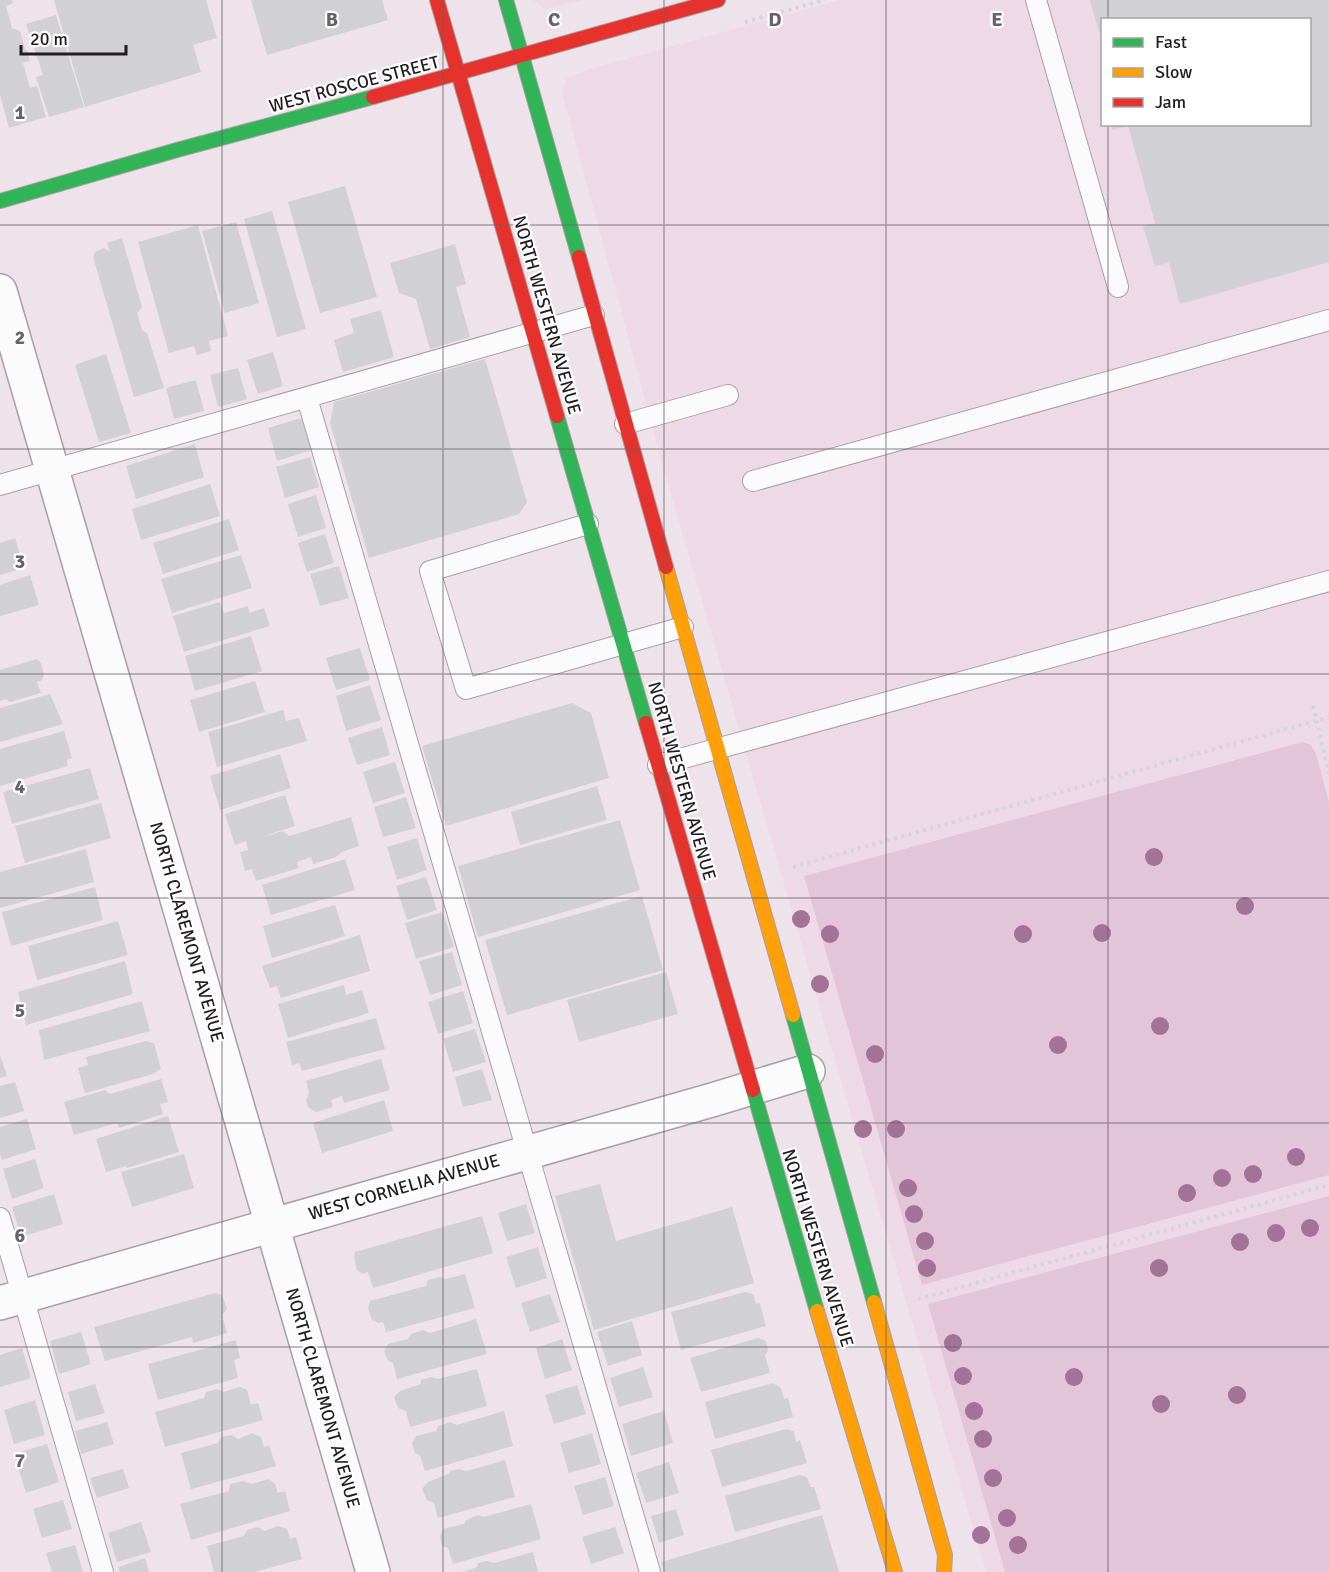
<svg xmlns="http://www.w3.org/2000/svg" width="1329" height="1572" font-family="Signika,sans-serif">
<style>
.built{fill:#eedae7;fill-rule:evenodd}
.green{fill:#e2c5d8}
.building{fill:#d1d1d5}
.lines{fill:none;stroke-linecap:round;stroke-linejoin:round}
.lane-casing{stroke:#a8a0a5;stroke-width:22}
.street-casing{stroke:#a8a0a5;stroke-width:36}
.fast-casing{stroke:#a8a0a5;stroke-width:16}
.slow-casing{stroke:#a8a0a5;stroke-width:16}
.jam-casing{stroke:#a8a0a5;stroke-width:16}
.path{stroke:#d7d4d6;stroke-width:4;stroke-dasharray:3 4.5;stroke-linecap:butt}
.lane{stroke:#fcfbfc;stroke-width:20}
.street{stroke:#fcfbfc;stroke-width:33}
.fast{stroke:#30b455;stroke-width:14}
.slow{stroke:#ff9f0a;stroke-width:14}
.jam{stroke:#e5322d;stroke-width:14}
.tree{fill:#a27396}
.grid{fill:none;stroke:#696267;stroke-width:1.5;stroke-opacity:0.55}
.labels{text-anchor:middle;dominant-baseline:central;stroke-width:4.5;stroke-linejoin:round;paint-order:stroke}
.street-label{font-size:18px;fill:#221c20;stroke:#fff}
.grid-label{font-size:20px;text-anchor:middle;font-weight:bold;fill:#696267;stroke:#fff;stroke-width:4.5;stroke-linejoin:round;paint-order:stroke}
</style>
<rect width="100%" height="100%" fill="#eee3ea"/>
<g class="built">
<polygon points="533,0 582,0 545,9"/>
<path d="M840,0h489v1572h-343l-138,-467 -182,-628 -104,-385 4,-13 23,-10zM1102,20h208v104h-208z"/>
</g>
<g class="green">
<polygon points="1303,742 1311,745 1316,754 1329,802 1329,1175 922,1285 804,876"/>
<polygon points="1329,1196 1329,1572 1005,1572 928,1304"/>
</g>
<g class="building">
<polygon points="0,0 12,0 13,3 6,6 12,28 20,31 25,50 27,50 30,61 23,63 30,88 37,86 46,117 9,128 0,95"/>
<polygon points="54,0 206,0 217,38 193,45 201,72 85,107"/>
<polygon points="251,0 382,0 388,20 267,55"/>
<polygon points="1090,0 1329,0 1329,262 1180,304 1169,263 1155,266 1143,226 1155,223 1128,126 1112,130 1111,124 1310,124 1310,20 1102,20 1102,43"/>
<polygon points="56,15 84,107 49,117 36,77 43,75 26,24"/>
<polygon points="345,186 377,297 320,313 288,202"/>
<polygon points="272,211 306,329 277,337 244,219"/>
<polygon points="236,222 259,303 225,313 202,231"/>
<polygon points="198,225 228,336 209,341 211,351 197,355 194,346 169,353 138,242"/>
<polygon points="122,238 142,307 137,313 142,330 147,333 164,388 134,397 93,257 95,252 104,248 110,252 107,243"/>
<polygon points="455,244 466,284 456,287 470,337 430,349 416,299 399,293 390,263"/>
<polygon points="381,310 394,357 343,372 334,340 354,333 350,319"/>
<polygon points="273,352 283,386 258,394 247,360"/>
<polygon points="106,354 131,433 99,442 75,365"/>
<polygon points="485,359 527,502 519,514 369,558 330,423 334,402"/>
<polygon points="238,368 247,399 218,407 210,375"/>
<polygon points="196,380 204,411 174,419 166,388"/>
<polygon points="301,418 312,450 277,461 268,428"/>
<polygon points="195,444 204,477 136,499 126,466"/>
<polygon points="310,457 319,487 285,498 276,467"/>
<polygon points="210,484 220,516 141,540 132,509"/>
<polygon points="316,495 326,528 298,537 288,504"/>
<polygon points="229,519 239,550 163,574 153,543"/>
<polygon points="325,534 334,563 307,572 298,543"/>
<polygon points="15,538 24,568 0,575 0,543"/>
<polygon points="241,555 252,588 172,613 161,579"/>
<polygon points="339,566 349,598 320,606 310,574"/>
<polygon points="30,575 39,605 0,616 0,585"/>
<polygon points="220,602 224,613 248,606 249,613 264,608 270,626 184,652 173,616"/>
<polygon points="251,636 262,671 195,691 185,656"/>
<polygon points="360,648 370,680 336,690 326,658"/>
<polygon points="37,659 41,663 44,675 41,681 37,682 41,693 10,702 6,699 0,701 0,670"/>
<polygon points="255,681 265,712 199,732 190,700"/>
<polygon points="370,685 381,720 346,731 336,696"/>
<polygon points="50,694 63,724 0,742 0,708"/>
<polygon points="572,703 591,713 609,778 446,826 422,746"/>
<polygon points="283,710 286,721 299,718 307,741 217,767 208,732"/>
<polygon points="382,727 390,755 357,765 348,738"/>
<polygon points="64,731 72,758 67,760 68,766 0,786 0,749"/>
<polygon points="280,754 291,788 220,810 210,776"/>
<polygon points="395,762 405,793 373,803 363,772"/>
<polygon points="90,768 99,799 12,824 3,792"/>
<polygon points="597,786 607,820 520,845 511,812"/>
<polygon points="285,795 295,826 261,837 283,831 289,836 351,817 359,846 342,852 336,857 313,864 311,857 297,862 299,868 256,881 252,869 245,871 240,852 248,850 246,841 235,845 225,814"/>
<polygon points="406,797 416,828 383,837 374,807"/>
<polygon points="101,803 111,838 25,863 15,826"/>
<polygon points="620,820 640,890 478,937 458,866"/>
<polygon points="417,838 427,870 397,880 387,847"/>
<polygon points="86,849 94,882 0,908 0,872"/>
<polygon points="345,859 355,890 271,915 262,885"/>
<polygon points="426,877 437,910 407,920 396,886"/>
<polygon points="95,887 103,920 11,946 2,912"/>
<polygon points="642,896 663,970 507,1015 485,940"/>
<polygon points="335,905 345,936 272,958 263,926"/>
<polygon points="443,912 454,947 416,959 405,923"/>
<polygon points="118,921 128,955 37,980 28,946"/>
<polygon points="360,935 370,971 281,998 277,986 270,988 262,966"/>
<polygon points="452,952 462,985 430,995 419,961"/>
<polygon points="125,961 133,994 26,1025 18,992"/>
<polygon points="666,972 678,1014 579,1042 567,1000"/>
<polygon points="344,985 346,995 362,990 369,1013 288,1038 278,1004"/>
<polygon points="463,991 473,1023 438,1034 428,1002"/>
<polygon points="142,1001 150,1031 44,1060 39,1030"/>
<polygon points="376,1018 385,1049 302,1071 299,1063 292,1065 286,1042"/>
<polygon points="475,1029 486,1062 453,1072 443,1039"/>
<polygon points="146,1041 154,1043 161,1069 153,1074 85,1093 78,1068 88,1065 86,1057"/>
<polygon points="0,1055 7,1076 0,1078"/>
<polygon points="381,1059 390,1090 344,1103 342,1096 331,1100 333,1107 316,1112 308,1107 306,1100 309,1093 306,1081"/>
<polygon points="482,1069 492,1100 463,1107 455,1077"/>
<polygon points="161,1079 168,1102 160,1104 163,1114 119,1128 117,1123 74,1135 64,1102 105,1090 110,1094"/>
<polygon points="15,1082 24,1111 0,1118 0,1086"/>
<polygon points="384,1100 393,1131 322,1153 313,1123"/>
<polygon points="168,1116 179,1152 127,1168 126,1166 106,1172 96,1139"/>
<polygon points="27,1119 36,1149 2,1160 0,1154 0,1127"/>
<polygon points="184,1154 194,1188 132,1207 121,1172"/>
<polygon points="35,1159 44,1188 12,1199 3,1169"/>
<polygon points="600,1184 616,1241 732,1207 754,1283 594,1330 555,1196"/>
<polygon points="54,1194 63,1224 21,1237 12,1207"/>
<polygon points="526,1204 535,1233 507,1241 498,1213"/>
<polygon points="482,1216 493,1253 373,1288 368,1272 363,1274 357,1270 354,1258 355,1252"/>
<polygon points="538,1247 547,1278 516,1288 506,1257"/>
<polygon points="465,1274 475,1308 386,1332 383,1322 379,1323 372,1320 368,1308 370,1301 426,1286 428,1280 440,1277 445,1279"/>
<polygon points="745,1292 753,1294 756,1304 760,1303 766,1326 681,1350 671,1312"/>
<polygon points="215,1293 222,1295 227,1309 222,1315 227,1333 193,1343 192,1337 105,1361 94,1327"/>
<polygon points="550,1294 560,1322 530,1332 521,1303"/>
<polygon points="476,1319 487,1354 397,1379 393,1363 388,1361 384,1351 388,1344 408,1339 411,1334 423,1330 430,1333"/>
<polygon points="632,1321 642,1355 608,1366 597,1332"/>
<polygon points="81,1332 91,1364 59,1374 50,1341"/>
<polygon points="758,1338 766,1341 768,1351 765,1355 770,1373 701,1392 690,1358"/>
<polygon points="562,1339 572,1370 545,1379 536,1348"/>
<polygon points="236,1340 240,1358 234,1360 238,1378 158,1400 148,1364"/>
<polygon points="22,1348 31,1378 0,1387 0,1355"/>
<polygon points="643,1367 653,1397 619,1407 610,1378"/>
<polygon points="477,1369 487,1406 410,1427 406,1411 398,1408 394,1397 400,1391 421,1384 421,1380 431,1377 438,1379"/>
<polygon points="773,1383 781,1388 784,1399 788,1398 793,1417 715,1439 705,1402"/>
<polygon points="95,1384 105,1413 76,1421 68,1392"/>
<polygon points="577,1385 586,1414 554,1424 545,1395"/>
<polygon points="240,1387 247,1390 251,1405 258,1403 263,1420 165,1447 155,1412 204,1398 206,1392 218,1389 223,1392"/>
<polygon points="35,1400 45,1435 14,1444 4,1410"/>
<polygon points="504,1411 513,1446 425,1471 420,1455 415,1453 412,1443 416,1436 436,1431 438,1426 450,1422 457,1425"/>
<polygon points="664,1411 673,1443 631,1456 622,1424"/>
<polygon points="107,1422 114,1444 81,1454 75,1431"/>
<polygon points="786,1429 794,1431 796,1442 800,1440 807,1463 722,1487 711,1450"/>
<polygon points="252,1433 261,1437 264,1447 269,1445 276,1466 191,1489 181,1453 218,1443 221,1437 232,1435 238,1439"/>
<polygon points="592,1433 601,1464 569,1473 560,1443"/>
<polygon points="47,1444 59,1482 26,1493 14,1454"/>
<polygon points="505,1460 515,1497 438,1518 434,1503 427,1500 422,1489 428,1482 448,1474 450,1471 459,1469 467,1471"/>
<polygon points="669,1462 679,1493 646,1503 636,1473"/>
<polygon points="123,1469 129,1488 97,1498 90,1478"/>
<polygon points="800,1475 807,1477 811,1487 814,1487 821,1509 735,1532 725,1496"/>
<polygon points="605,1477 614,1506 583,1515 574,1486"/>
<polygon points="269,1479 275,1484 278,1493 285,1491 290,1511 191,1540 180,1504 229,1491 230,1484 243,1481 252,1484"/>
<polygon points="63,1500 72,1529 42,1538 33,1509"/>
<polygon points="531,1504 541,1539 453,1564 448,1548 442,1546 440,1536 443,1529 464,1524 466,1520 478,1515 484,1517"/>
<polygon points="676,1509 684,1535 659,1543 651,1516"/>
<polygon points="822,1515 839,1572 664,1572 661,1562"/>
<polygon points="141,1522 151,1552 117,1562 108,1533"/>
<polygon points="278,1526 287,1529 290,1539 296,1537 302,1559 254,1572 214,1572 207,1546 244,1536 247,1530 258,1527 264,1531"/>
<polygon points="615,1527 624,1553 591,1564 582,1537"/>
<polygon points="75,1545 83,1572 52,1572 46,1553"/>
<polygon points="533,1552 538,1572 463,1572 477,1567 478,1563 487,1561 494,1563"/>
<polygon points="145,1558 149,1572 120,1572 118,1567"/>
</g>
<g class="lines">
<defs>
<g id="lane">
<polyline points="1036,0 1118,287"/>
<polyline points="307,398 650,1572"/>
<polyline points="625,424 728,395"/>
<polyline points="753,481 1329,320"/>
<polyline points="0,485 594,315"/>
<polyline points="588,524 430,571 466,689 683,627"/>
<polyline points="658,765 1329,581"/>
<polyline points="0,1218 103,1572"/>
</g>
<g id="street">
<polyline points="0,291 373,1572"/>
<polyline points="0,1303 712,1100 808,1071"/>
</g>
<g id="fast">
<polyline points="506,0 579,257"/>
<polyline points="0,201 177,150 373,97"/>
<polyline points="557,416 646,723"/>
<polyline points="793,1015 874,1302"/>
<polyline points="753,1090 817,1311"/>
</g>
<g id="slow">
<polyline points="666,567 793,1015"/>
<polyline points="874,1302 945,1555 944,1572"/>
<polyline points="817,1311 895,1572"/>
</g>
<g id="jam">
<polyline points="437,0 557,416"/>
<polyline points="373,97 718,0"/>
<polyline points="579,257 666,567"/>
<polyline points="646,723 753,1090"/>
</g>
</defs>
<use href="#lane" class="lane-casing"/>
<use href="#street" class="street-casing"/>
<use href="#fast" class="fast-casing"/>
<use href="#slow" class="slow-casing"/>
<use href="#jam" class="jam-casing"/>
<g class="path">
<polyline points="745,22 825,0"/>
<polyline points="1313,706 1329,774"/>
<polyline points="793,867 1329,717"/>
<polyline points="918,1299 1329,1185"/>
</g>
<use href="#lane" class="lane"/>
<use href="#street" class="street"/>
<use href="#fast" class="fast"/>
<use href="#slow" class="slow"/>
<use href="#jam" class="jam"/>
</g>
<g class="tree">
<circle cx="1154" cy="857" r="9"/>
<circle cx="1245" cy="906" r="9"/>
<circle cx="801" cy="919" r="9"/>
<circle cx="1102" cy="933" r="9"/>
<circle cx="830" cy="934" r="9"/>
<circle cx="1023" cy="934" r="9"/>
<circle cx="820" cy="984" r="9"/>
<circle cx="1160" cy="1026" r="9"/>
<circle cx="1058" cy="1045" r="9"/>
<circle cx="875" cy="1054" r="9"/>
<circle cx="863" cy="1129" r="9"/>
<circle cx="896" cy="1129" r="9"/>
<circle cx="1296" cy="1157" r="9"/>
<circle cx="1253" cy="1174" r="9"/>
<circle cx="1222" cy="1178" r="9"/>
<circle cx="908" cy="1188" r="9"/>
<circle cx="1187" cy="1193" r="9"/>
<circle cx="914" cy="1214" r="9"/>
<circle cx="1310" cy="1228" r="9"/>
<circle cx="1276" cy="1233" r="9"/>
<circle cx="925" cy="1241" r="9"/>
<circle cx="1240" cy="1242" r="9"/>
<circle cx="927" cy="1268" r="9"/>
<circle cx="1159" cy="1268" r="9"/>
<circle cx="953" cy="1343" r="9"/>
<circle cx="963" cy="1376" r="9"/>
<circle cx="1074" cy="1377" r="9"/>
<circle cx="1237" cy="1395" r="9"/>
<circle cx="1161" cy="1404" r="9"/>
<circle cx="974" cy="1411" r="9"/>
<circle cx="983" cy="1439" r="9"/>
<circle cx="993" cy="1478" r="9"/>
<circle cx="1007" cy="1518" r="9"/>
<circle cx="981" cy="1535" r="9"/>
<circle cx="1018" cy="1545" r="9"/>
</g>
<path class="grid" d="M222,0v1572M443,0v1572M664,0v1572M886,0v1572M1108,0v20M1108,124v1448M0,225h1329M0,449h1329M0,674h1329M0,898h1329M0,1123h1329M0,1347h1329"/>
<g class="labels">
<g class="street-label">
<text transform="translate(354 84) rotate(-15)">WEST ROSCOE STREET</text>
<text transform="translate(547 315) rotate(74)">NORTH WESTERN AVENUE</text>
<text transform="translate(682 781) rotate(74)">NORTH WESTERN AVENUE</text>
<text transform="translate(187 932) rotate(74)">NORTH CLAREMONT AVENUE</text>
<text transform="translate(404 1187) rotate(-16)">WEST CORNELIA AVENUE</text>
<text transform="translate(818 1248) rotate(73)">NORTH WESTERN AVENUE</text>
<text transform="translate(323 1398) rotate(74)">NORTH CLAREMONT AVENUE</text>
</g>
</g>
<g class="grid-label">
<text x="332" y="26">B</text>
<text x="554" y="26">C</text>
<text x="775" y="26">D</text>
<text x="997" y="26">E</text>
<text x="20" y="119">1</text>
<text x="20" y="344">2</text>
<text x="20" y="568">3</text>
<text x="20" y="793">4</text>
<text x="20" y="1017">5</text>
<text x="20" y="1242">6</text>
<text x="20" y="1467">7</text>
</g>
<rect x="1101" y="18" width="210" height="108" fill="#ffffff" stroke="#a7a4a6" stroke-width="1.5"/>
<rect x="1113" y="38" width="30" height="9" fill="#30b455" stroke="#a7a4a6" stroke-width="1.5"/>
<text x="1155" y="48" font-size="18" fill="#221c20">Fast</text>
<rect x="1113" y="68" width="30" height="9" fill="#ff9f0a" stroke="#a7a4a6" stroke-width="1.5"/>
<text x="1155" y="78" font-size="18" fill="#221c20">Slow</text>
<rect x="1113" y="98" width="30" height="9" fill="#e5322d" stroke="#a7a4a6" stroke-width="1.5"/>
<text x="1155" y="108" font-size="18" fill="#221c20">Jam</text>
<path d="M21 45v9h105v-9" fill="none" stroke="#221c20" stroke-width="3"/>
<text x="30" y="45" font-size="18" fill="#221c20" stroke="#ffffff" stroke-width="4.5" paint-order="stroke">20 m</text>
</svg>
